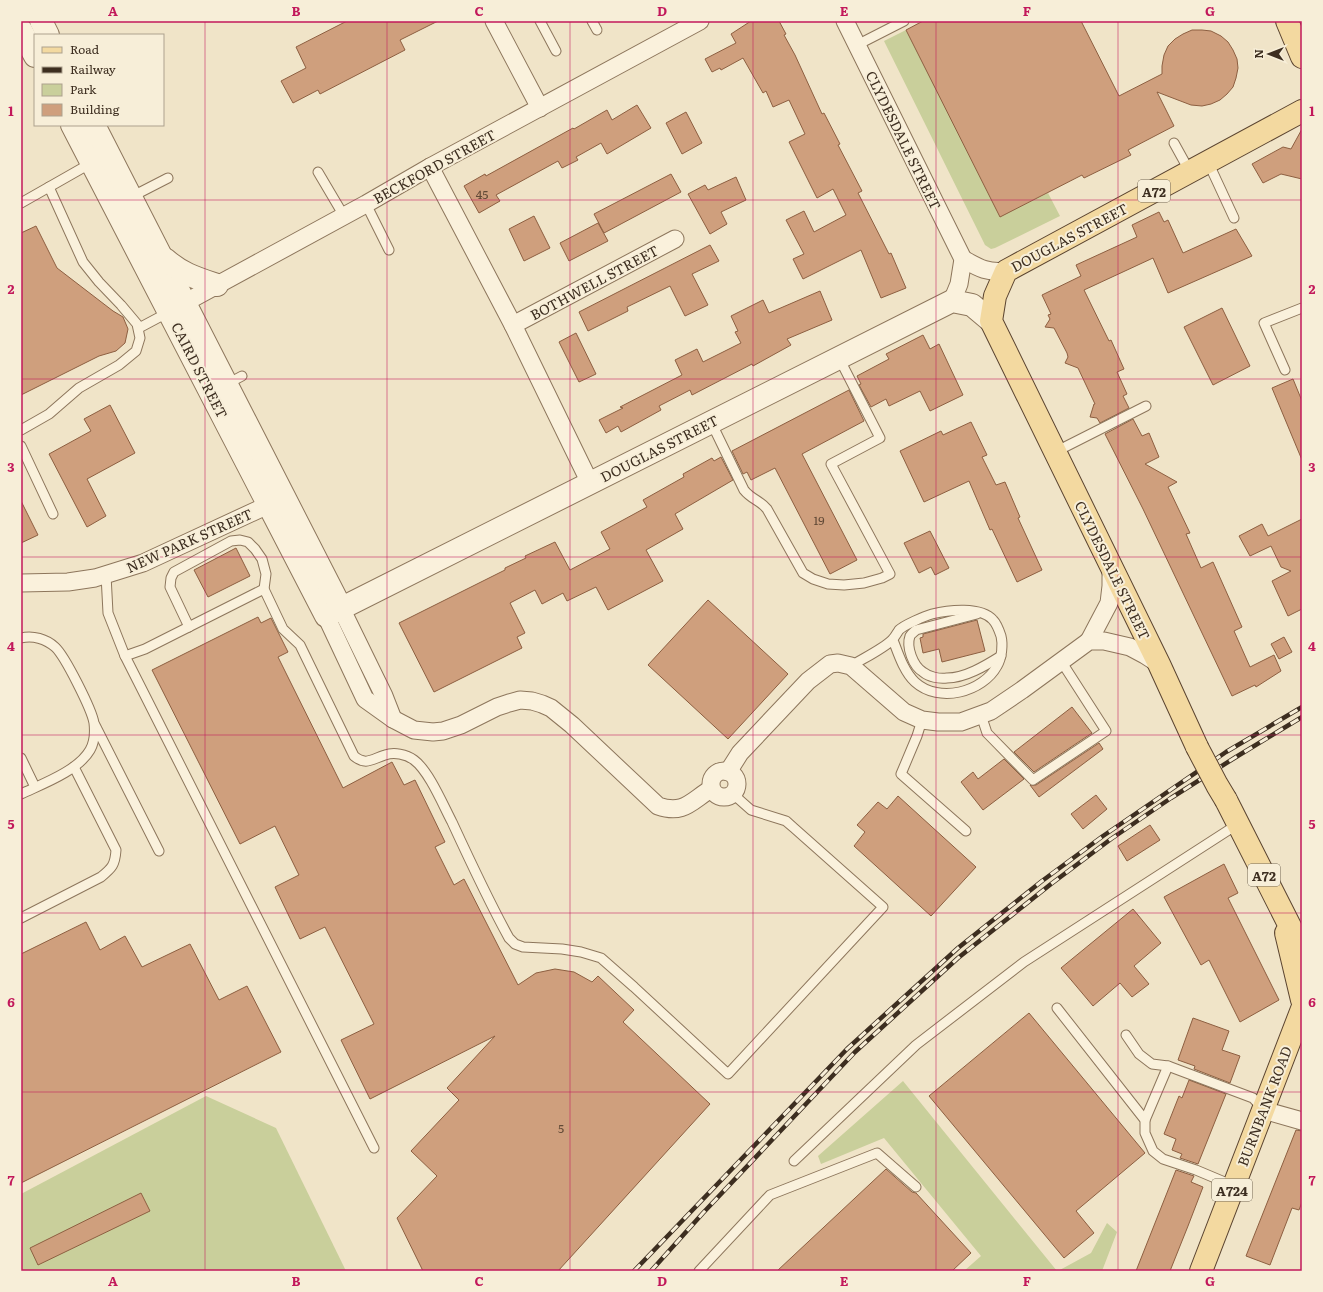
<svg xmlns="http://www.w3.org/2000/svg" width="1323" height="1292" font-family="Literata,serif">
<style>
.green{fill:#c9cf9b}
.building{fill:#cf9f7d;stroke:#8d5f41}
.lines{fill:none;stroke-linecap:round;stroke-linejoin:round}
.service-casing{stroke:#8d765c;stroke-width:11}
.minor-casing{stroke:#8d765c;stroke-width:19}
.tertiary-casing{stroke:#8d765c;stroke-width:24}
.primary-casing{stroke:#5b4430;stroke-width:24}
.service{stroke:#faf1dc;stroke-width:9}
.minor{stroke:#faf1dc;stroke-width:17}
.tertiary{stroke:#faf1dc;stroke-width:22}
.primary{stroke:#f3d9a0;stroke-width:22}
.rail-casing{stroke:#3d2e20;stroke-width:4.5}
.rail{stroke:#f7eed8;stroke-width:3;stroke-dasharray:9;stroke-linecap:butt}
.primary-bridge-casing{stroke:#5b4430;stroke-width:24;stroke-linecap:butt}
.primary-bridge{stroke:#f3d9a0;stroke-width:22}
.grid{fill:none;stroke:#c2185b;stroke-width:1;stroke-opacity:0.55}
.labels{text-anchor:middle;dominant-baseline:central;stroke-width:4;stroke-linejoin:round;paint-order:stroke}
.number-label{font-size:12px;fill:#624a37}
.shield{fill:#f7eed8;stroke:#756857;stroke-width:1}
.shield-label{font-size:13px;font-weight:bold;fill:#3d2e20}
.street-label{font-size:14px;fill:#3d2e20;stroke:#f7eed8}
.neatline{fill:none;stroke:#c2185b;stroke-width:1.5}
.grid-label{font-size:13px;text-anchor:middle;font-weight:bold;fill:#c2185b}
</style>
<rect width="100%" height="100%" fill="#f0e4c8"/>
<g class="green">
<polygon points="906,30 1000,216 1048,193 1060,216 995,248 991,249 985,245 884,41"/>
<polygon points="903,1081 1057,1271 1058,1271 964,1271 981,1256 884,1138 821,1164 818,1156"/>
<polygon points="206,1096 276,1128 346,1271 21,1271 21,1194"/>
<polygon points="1107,1223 1117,1232 1102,1271 1058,1271 1091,1253"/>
</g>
<g class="building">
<polygon points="347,21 438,21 400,40 405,50 320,94 318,90 293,103 281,81 306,68 296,47"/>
<polygon points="751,21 779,21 786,34 784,35 795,55 822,114 824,113 840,144 838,145 862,191 858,193 889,254 891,253 906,288 881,298 861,250 803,279 793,259 804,254 786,220 804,211 814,232 846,215 833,189 817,198 789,142 805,134 789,100 773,107 766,91 763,93 743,58 721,70 720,68 712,72 705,59 736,43 731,34"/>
<polygon points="923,21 1081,21 1119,96 1162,74 1162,66 1164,55 1168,46 1175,39 1183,34 1192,30 1202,30 1211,31 1221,36 1228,42 1233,50 1237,59 1238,68 1236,78 1233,87 1227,94 1220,100 1211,104 1202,106 1191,105 1157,92 1174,126 1128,150 1131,155 1084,178 1082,175 1000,217 906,30"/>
<polygon points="637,105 651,128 607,154 601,143 576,157 578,160 562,168 558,161 496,195 500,201 479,213 464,186 485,174 486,176 573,128 574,129 607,110 612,120"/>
<polygon points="686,112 702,143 682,154 666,123"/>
<polygon points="1302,129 1302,179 1281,174 1263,183 1252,164 1283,147 1291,149"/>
<polygon points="671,174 681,192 604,233 594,214"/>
<polygon points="736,177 746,200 721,212 727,224 710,234 688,194 705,185 708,190"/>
<polygon points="1159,212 1164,222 1168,220 1183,253 1236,229 1252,256 1168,293 1153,258 1084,290 1109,341 1111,340 1124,369 1117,372 1127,394 1123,396 1129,408 1100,423 1097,418 1090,417 1094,404 1095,404 1078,368 1065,363 1068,357 1067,353 1054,328 1045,327 1050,319 1048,315 1051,314 1042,295 1081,276 1076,265 1137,237 1132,225"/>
<polygon points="534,216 550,248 524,261 509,229"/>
<polygon points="598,223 608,241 569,261 560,243"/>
<polygon points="36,226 57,268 113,311 123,317 128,329 125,343 116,351 99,356 21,395 21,233"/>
<polygon points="710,245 719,261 692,274 708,305 685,316 670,286 627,307 628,311 588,331 579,312"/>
<polygon points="820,291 832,320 787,339 791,345 753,366 752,364 692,395 690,390 659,406 661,410 621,432 618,426 606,433 599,420 623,408 620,407 682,375 675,360 697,349 703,362 741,343 735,332 738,331 731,316 763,300 769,313"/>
<polygon points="1222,308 1250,366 1213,385 1184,327"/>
<polygon points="576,333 596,374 579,382 559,342"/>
<polygon points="923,335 930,349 939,344 963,395 930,411 920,391 889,406 886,399 871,407 859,385 861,384 857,376 889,359 886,354"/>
<polygon points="1293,379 1302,401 1302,460 1272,388"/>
<polygon points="849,390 864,421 802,454 857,560 830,574 775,468 751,480 747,472 743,474 732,451"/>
<polygon points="110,405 135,453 87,479 106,516 87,527 49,454 91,431 84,419"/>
<polygon points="1133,419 1142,436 1149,433 1159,457 1145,464 1177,482 1168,487 1190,533 1186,534 1201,568 1213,562 1242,627 1234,631 1250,667 1274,655 1281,671 1256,687 1255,685 1232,696 1143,509 1105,434"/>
<polygon points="971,422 987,455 982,457 996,485 1005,482 1020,517 1018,518 1042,570 1017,582 992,529 990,530 969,481 924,502 900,451 941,431 943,435"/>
<polygon points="721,457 733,480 675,514 683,529 646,550 663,581 608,610 596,587 567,601 563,593 542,604 535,590 510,603 525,633 517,637 522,648 434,692 399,623 505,570 505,568 526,558 525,556 555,542 570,570 610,549 601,532 647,507 643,500 684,477 683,474 712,458 714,461"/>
<polygon points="21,501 38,535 21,543"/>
<polygon points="1302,519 1302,609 1288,616 1272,581 1291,571 1281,567 1271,546 1250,556 1239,536 1262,524 1268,536"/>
<polygon points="930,531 949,568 935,575 931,567 919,573 904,543"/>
<polygon points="236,548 250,576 208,597 194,570"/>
<polygon points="708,600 788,674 728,739 648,665"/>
<polygon points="258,617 261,623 271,618 288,652 278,657 343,788 392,762 404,785 415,780 445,842 435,847 454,885 464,879 518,985 536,973 555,969 574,972 592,982 598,976 634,1010 623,1022 710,1104 558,1271 423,1271 397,1218 437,1176 411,1151 459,1100 447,1088 495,1036 370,1099 341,1040 374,1024 325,927 300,939 275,887 299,875 275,826 240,844 152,670"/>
<polygon points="977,620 985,651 942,662 939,649 923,653 920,638 923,637 923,634"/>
<polygon points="1284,637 1292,652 1279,659 1271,644"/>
<polygon points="1072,707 1092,733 1034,772 1014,752"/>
<polygon points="1099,743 1103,749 1039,797 1030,785 1036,785"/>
<polygon points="1004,759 1024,779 983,810 961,782 973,772 978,779"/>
<polygon points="1096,795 1107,809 1083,829 1071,814"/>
<polygon points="898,796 976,867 931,916 854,846 865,832 857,825 878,802 887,809"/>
<polygon points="1150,825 1160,840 1127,861 1118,846"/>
<polygon points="1224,864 1238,893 1228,898 1279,1000 1240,1022 1209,960 1201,965 1164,897"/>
<polygon points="1133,909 1161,943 1134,966 1149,984 1132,997 1120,983 1093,1006 1061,968"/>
<polygon points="86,922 100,950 125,936 142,967 190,944 219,1000 247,986 281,1052 21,1183 21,954"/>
<polygon points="1029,1013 1145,1153 1076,1211 1094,1233 1064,1258 929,1096"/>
<polygon points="1193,1018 1229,1031 1222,1050 1240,1056 1230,1083 1194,1069 1195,1066 1178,1060"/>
<polygon points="1189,1080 1226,1094 1198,1164 1180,1158 1182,1154 1172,1150 1176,1139 1164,1134 1179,1096 1182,1098"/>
<polygon points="1296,1130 1302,1131 1302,1202 1299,1210 1292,1208 1270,1265 1246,1256"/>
<polygon points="886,1169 912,1192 916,1193 971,1253 952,1271 777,1271"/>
<polygon points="1176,1170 1194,1176 1191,1182 1203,1187 1188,1226 1170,1271 1136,1271"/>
<polygon points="141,1193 150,1211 38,1265 30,1248"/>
</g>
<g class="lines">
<defs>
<g id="service">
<polyline points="540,21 556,51"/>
<polyline points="592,21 597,30"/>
<polyline points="857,45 904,21"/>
<polyline points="1174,143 1190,172"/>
<polyline points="1208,162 1234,218"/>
<polyline points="318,172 344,216"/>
<polyline points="131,197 168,178"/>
<polyline points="21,203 93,162"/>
<polyline points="366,204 389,250"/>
<polyline points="139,328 169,312"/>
<polyline points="1285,370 1264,323 1302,308"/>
<polyline points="227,384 242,376"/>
<path d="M711,422l33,68c8,10 16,10 23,19l36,64 10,6 15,5 16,1 20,-2 18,-5 8,-4 -59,-110 49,-26 -41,-80"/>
<polyline points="21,430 49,414 79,388 119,365 136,351 140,338 137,324 121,305 99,282 83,262 49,187"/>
<polyline points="21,446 53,514"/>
<polyline points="1055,452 1146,406"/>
<polyline points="106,575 108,613 125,656 374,1148"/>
<path d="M977,614l-61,16c-2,2 -5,4 -6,6 -4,11 3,30 13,36 6,5 16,7 24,6 18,0 38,-12 54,-22"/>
<path d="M189,627l-19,-40 1,-9 3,-6 57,-31 9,-1 8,2 7,7 7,10 4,15 -2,15 19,40 17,16 54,111c12,10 18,3 31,-1 9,-3 21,-1 29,5 15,11 29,45 38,62 18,39 36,78 57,116l6,6 8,3 39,2 19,3 20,6 33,29 94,87 155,-167 -89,-79 -8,-7 -35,-11 -18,-16"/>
<path d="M21,638c12,-3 25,1 34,9 10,9 37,63 39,76 1,9 0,20 -4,27 -12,21 -48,34 -69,44"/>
<polyline points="125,656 145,649 264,589"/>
<path d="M851,666c11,-7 32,-17 41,-26 3,-3 5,-7 7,-10 5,-5 26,-14 33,-16 16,-4 49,-8 61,6 4,4 6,10 8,16 2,8 1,22 -4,30 -14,26 -58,38 -82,16 -11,-10 -17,-29 -22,-42"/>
<polyline points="981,715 987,733 1033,780 1106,731 1061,661"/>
<polyline points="922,720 917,736 901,774 966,831"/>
<polyline points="95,725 159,851"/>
<polyline points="21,758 35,787"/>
<path d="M21,918l80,-41c11,-9 14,-12 15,-27l-42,-83"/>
<polyline points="1057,1008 1145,1120 1145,1133 1153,1151 1163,1159 1196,1170 1234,1186"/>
<polyline points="1126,1035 1139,1054 1152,1064 1168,1066 1253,1098 1262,1108"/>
<polyline points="1145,1120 1168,1066"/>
<polyline points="794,1161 916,1045 1024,962 1238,824"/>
<polyline points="699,1271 770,1195 877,1153 916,1187"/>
</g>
<g id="minor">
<polyline points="494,21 540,108"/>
<polyline points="845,21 963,259 959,284 952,301"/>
<polyline points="430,167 513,325 590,483"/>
<path d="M963,259c16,9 24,14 43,12"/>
<polyline points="175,308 366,204 430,167 700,21"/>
<polyline points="513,325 675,239"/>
<polyline points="21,583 68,582 95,578 143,563 279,500"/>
<polyline points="341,608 384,696 393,719"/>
<path d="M326,616l39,83 28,20 21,11 19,2 10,-1 18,-6 36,-18 12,-4 11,-3 12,1 10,3 9,4 21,17 86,81c26,9 33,-5 53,-17"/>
<polyline points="1089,641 1109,603 1111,586 1111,569"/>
<circle cx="724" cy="784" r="13"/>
<polyline points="728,772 740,753 808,681 830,664 838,663 851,666 904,712 922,720 938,722 961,722 991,711 1022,690 1089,641 1104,641 1130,647 1145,655 1159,664"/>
<polyline points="1263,1110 1302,1121"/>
</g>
<g id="tertiary">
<polyline points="41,21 48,35"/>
<polyline points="21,30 35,56"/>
<polyline points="72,125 326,616 952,301 972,305 991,321"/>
<polyline points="94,125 341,608"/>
<path d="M165,259c17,15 31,19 52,26"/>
</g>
<g id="primary">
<polyline points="1287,21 1302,57"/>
<polyline points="1197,747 1159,664 991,321 995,296 1006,271 1302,111"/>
<polyline points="1226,800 1302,950"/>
<polyline points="1286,933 1302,1000"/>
<polyline points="1201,1271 1302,1009"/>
</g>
</defs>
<use href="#service" class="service-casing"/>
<use href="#minor" class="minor-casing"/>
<use href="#tertiary" class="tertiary-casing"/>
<use href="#primary" class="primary-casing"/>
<use href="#service" class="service"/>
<use href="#minor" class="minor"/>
<use href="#tertiary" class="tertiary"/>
<use href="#primary" class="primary"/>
<defs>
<g id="rail">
<polyline points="634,1271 847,1049 958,948 1042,881 1103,836 1226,752 1302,707"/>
<polyline points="651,1271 703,1213 855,1052 958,958 1051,884 1111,839 1171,798 1236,757 1302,717"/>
</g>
</defs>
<use href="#rail" class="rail-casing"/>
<use href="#rail" class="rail"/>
<defs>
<polyline id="primary-bridge" points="1197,747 1217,785 1226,800"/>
</defs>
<use href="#primary-bridge" class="primary-bridge-casing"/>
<use href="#primary-bridge" class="primary-bridge"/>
</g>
<path class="grid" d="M205,21v1250M387,21v1250M570,21v1250M753,21v1250M936,21v1250M1118,21v1250M21,200h1281M21,379h1281M21,557h1281M21,735h1281M21,913h1281M21,1092h1281"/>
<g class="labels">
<g class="number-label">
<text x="482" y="194">45</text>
<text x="819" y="520">19</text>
<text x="561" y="1128">5</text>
</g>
<g class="shield">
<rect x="1138" y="180" width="32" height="22" rx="3"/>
<rect x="1248" y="864" width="32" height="22" rx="3"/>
<rect x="1212" y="1179" width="40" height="22" rx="3"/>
</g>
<g class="shield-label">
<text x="1154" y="191">A72</text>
<text x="1264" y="875">A72</text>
<text x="1232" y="1190">A724</text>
</g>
<g class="street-label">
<text transform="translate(904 140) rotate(64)">CLYDESDALE STREET</text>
<text transform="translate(434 166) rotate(-29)">BECKFORD STREET</text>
<text transform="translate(1069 237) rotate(-28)">DOUGLAS STREET</text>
<text transform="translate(594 282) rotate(-28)">BOTHWELL STREET</text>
<text transform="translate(200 370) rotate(63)">CAIRD STREET</text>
<text transform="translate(659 448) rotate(-27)">DOUGLAS STREET</text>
<text transform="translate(189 540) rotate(-24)">NEW PARK STREET</text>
<text transform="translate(1113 570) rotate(64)">CLYDESDALE STREET</text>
<text transform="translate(1264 1106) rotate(-69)">BURNBANK ROAD</text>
</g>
</g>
<rect width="1323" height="1292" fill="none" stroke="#f7eed8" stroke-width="44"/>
<rect x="34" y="34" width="130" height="92" fill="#f7eed8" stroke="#ada18e"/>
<rect x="42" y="47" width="20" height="6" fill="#f3d9a0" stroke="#ada18e"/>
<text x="70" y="54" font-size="12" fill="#3d2e20">Road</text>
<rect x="42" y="67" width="20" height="6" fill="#3d2e20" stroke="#ada18e"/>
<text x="70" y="74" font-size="12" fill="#3d2e20">Railway</text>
<rect x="42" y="84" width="20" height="12" fill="#c9cf9b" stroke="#ada18e"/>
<text x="70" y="94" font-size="12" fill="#3d2e20">Park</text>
<rect x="42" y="104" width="20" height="12" fill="#cf9f7d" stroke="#ada18e"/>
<text x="70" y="114" font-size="12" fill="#3d2e20">Building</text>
<g transform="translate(1269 54) rotate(270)" stroke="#f7eed8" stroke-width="3" paint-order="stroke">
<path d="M0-3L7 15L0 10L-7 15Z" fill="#3d2e20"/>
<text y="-6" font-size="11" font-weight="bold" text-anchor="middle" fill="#3d2e20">N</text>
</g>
<rect x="22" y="22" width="1279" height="1248" class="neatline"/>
<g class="grid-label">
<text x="113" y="16">A</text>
<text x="296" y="16">B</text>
<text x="479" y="16">C</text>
<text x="662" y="16">D</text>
<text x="844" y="16">E</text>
<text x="1027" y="16">F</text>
<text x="1210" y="16">G</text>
<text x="11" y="116">1</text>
<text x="1312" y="116">1</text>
<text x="11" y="294">2</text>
<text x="1312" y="294">2</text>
<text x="11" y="472">3</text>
<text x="1312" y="472">3</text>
<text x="11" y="651">4</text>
<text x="1312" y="651">4</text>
<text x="11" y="829">5</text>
<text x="1312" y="829">5</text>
<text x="11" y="1007">6</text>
<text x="1312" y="1007">6</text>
<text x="11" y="1185">7</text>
<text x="1312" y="1185">7</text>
<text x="113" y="1286">A</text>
<text x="296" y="1286">B</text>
<text x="479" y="1286">C</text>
<text x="662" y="1286">D</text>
<text x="844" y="1286">E</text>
<text x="1027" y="1286">F</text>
<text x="1210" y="1286">G</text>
</g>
</svg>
